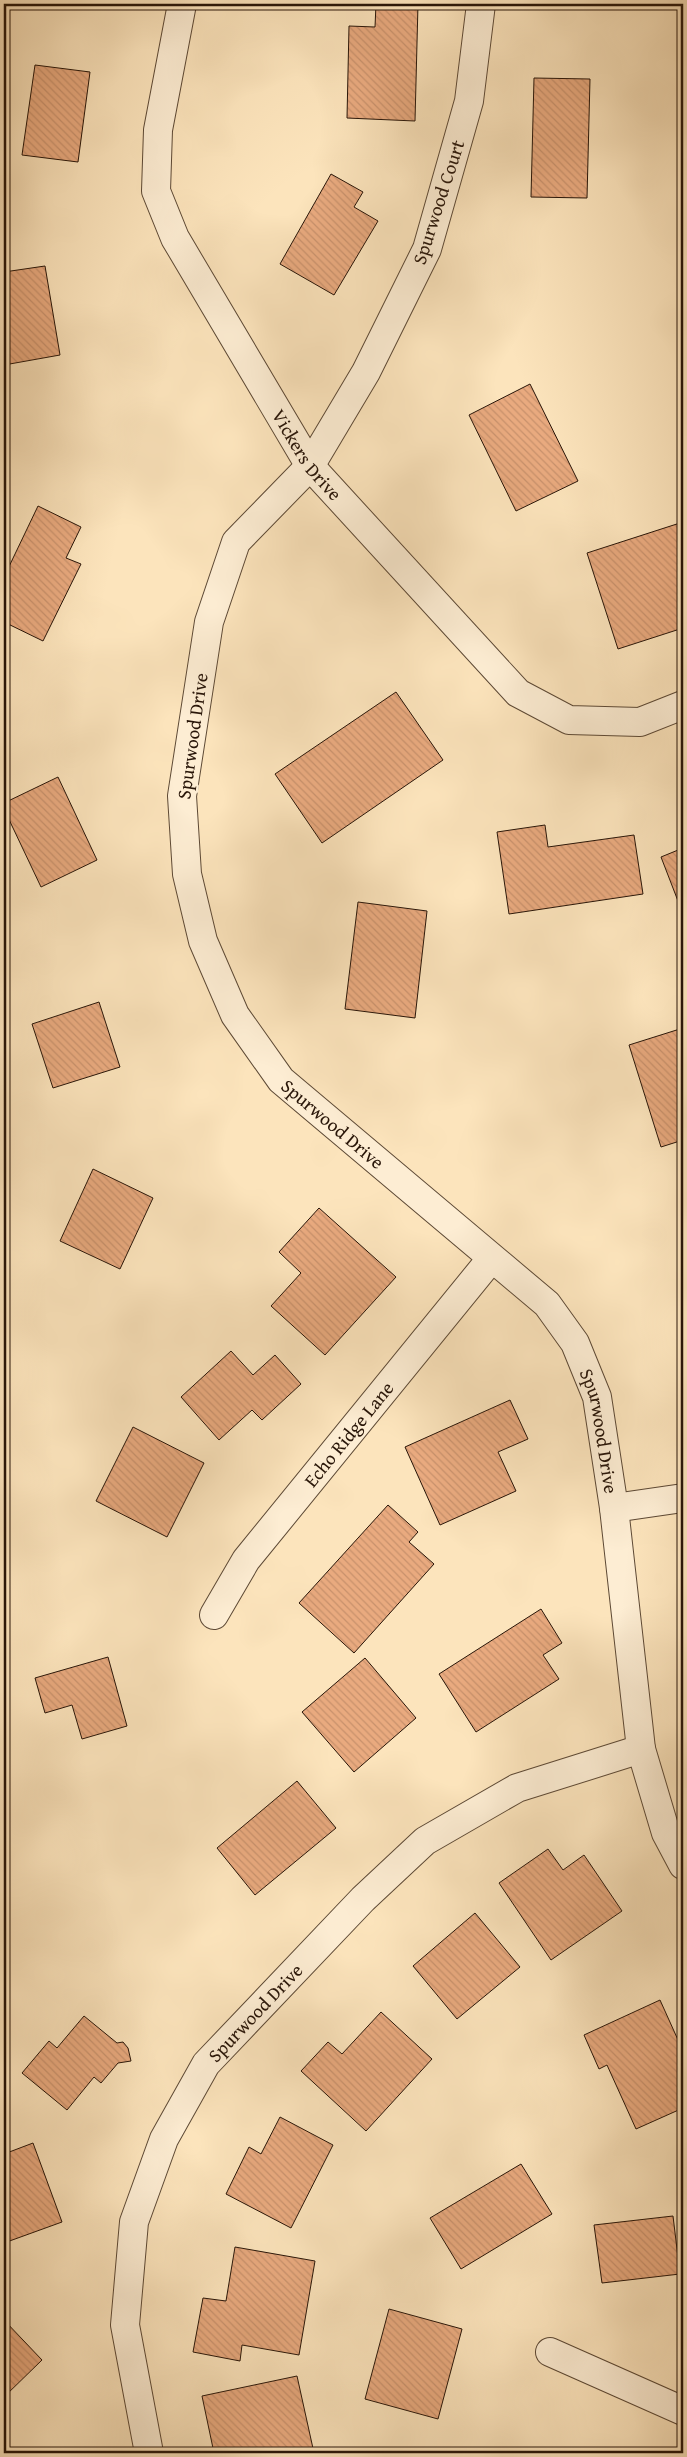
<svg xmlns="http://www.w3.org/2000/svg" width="687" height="2457" font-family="'Gentium Book Plus',serif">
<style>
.building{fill:url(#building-back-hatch);stroke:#281508}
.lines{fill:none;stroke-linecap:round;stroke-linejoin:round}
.street-casing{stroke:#5d4935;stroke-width:30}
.street{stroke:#fdedd3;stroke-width:28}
.labels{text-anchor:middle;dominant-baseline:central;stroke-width:5;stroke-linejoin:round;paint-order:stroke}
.street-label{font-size:19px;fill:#281508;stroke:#fdedd3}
</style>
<defs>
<pattern id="building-back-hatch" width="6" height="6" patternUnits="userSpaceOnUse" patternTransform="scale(1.25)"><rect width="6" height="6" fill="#e9aa7f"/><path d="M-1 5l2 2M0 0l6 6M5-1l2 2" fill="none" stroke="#c8916c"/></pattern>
</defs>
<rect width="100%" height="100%" fill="#fce4bc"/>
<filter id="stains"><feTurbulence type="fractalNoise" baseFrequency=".004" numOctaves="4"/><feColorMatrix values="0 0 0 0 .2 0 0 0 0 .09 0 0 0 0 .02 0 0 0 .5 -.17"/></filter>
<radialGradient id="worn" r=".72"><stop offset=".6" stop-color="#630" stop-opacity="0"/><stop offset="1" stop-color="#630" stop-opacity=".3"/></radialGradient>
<g class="building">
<polygon points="376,4 418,4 415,121 347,118 349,26 375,27"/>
<polygon points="35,65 90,72 78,162 22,155"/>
<polygon points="534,78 590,79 587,198 531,197"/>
<polygon points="331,174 363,192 354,207 378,221 334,295 280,264"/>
<polygon points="45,266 60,355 4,365 4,272"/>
<polygon points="530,384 578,481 516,511 469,415"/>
<polygon points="38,506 81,527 66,558 81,564 43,641 4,622 4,577"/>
<polygon points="683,522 683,628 618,649 587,553"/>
<polygon points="396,692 443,760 322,843 275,774"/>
<polygon points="58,777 97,860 41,887 4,809 4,803"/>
<polygon points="545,825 548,847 634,835 643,894 509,914 497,832"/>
<polygon points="683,848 683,914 661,857"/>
<polygon points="358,902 427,911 415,1018 345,1009"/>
<polygon points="99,1002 120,1067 53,1088 32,1024"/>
<polygon points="683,1028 683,1140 661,1147 629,1045"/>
<polygon points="93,1169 153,1198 120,1269 60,1241"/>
<polygon points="319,1208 396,1277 325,1355 271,1306 301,1273 279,1252"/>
<polygon points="231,1351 253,1375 275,1355 301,1384 262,1420 252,1410 219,1440 181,1397"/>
<polygon points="510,1400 528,1439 498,1452 516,1491 440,1525 405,1447"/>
<polygon points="133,1427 204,1463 167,1537 96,1501"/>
<polygon points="388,1505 418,1532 409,1542 434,1564 354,1653 299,1603"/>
<polygon points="541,1609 562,1643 543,1655 559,1679 476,1732 439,1674"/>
<polygon points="108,1657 127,1726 82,1739 72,1705 45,1713 35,1678"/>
<polygon points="365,1658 416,1718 354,1772 302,1712"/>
<polygon points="297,1781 336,1828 255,1895 217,1848"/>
<polygon points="548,1849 563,1870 584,1855 622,1911 551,1960 499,1883"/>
<polygon points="475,1913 520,1967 457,2019 413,1966"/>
<polygon points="660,2000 683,2051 683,2108 636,2129 607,2065 599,2069 584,2035"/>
<polygon points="381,2012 432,2059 366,2131 301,2071 328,2042 342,2054"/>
<polygon points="84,2016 117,2043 123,2042 128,2048 131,2061 118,2063 101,2083 94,2077 67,2110 22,2073 49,2041 57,2048"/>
<polygon points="280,2117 333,2145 291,2228 226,2194 249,2147 261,2154"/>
<polygon points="33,2143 62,2222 4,2243 4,2154"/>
<polygon points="521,2164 552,2214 461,2269 430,2218"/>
<polygon points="673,2216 680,2274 602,2283 594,2225"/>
<polygon points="235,2247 315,2261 299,2355 242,2345 240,2361 193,2352 203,2298 226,2301"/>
<polygon points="389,2309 462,2329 438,2419 365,2399"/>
<polygon points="4,2320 42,2360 4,2397"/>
<polygon points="297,2376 314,2453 214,2453 202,2396"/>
</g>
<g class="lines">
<defs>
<g id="street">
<path id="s1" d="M182,4l-24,126 -2,61 19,47 135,228 208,227 51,27 71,2 43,-17"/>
<path id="s2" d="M481,4l-12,97 -42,148 -61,123 -56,94 -74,76 -27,80 -27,174 5,78 16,67 32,74 46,65 266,224 28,39 22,54 17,111 27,241 25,84 17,32"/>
<polyline points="614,1508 683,1498"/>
<path id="s3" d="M214,1615l32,-55 245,-301"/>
<polyline points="550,2352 683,2411"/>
<path id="s4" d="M149,2453l-24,-128 9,-103 30,-83 42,-75 157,-165 62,-58 92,-53 124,-39"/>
</g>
</defs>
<use href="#street" class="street-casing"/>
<use href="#street" class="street"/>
</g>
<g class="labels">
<g class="street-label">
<text transform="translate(438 202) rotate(-72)">Spurwood Court</text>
<text stroke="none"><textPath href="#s1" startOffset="494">Vickers Drive</textPath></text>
<text transform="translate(192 736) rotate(-82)">Spurwood Drive</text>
<text stroke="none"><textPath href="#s2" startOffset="1240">Spurwood Drive</textPath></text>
<text stroke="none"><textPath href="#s2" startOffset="1660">Spurwood Drive</textPath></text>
<text stroke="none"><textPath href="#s3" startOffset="226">Echo Ridge Lane</textPath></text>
<text stroke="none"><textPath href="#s4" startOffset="479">Spurwood Drive</textPath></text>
</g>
</g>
<rect width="687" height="2457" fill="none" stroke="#fce4bc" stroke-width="20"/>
<rect x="5" y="5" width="677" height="2447" fill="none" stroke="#281508" stroke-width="2.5"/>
<rect x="10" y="10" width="667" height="2437" fill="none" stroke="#281508"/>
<rect width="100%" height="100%" filter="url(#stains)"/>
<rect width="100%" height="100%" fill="url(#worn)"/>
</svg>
